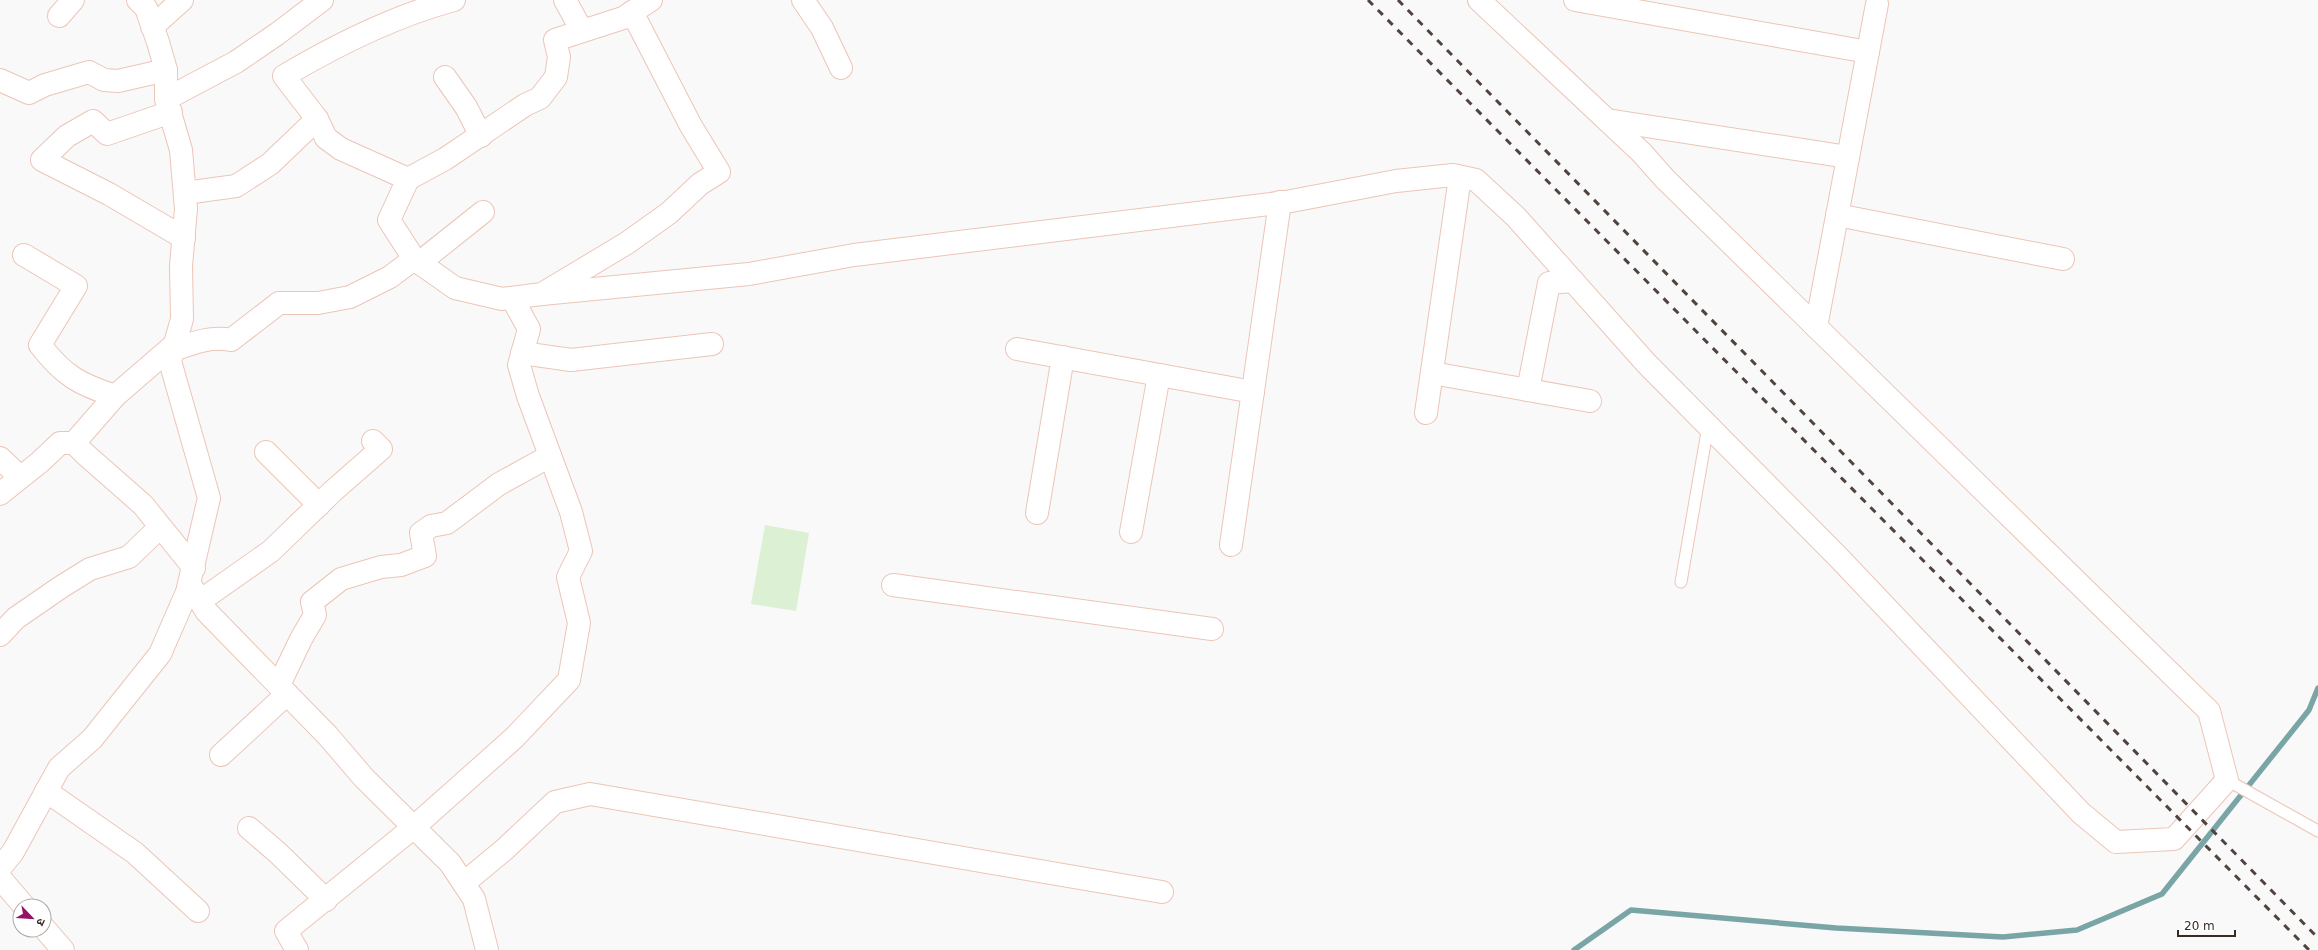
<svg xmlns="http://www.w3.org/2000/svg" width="2318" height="950" font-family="'DejaVu Sans','Noto Sans Devanagari',sans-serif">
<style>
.green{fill:#dcf0d3}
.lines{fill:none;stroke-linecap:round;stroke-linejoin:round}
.stream{stroke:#7aa5a6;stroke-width:5.5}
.lane-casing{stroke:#ecc5b7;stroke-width:13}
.street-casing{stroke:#ecc5b7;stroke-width:24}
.lane{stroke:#fff;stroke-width:11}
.street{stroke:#fff;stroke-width:22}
.rail{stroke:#51443f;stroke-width:3;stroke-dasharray:7 7;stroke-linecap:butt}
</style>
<rect width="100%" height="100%" fill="#f9f9f9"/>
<polygon class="green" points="765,525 809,533 796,611 751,604"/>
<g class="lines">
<polyline class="stream" points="1574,950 1631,910 1836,928 2003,937 2077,930 2162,894 2309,710 2318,688"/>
<defs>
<g id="lane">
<polyline points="1681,582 1708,426"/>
<polyline points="2227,780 2318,831"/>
</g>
<g id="street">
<path d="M454,0c-60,16 -116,44 -170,76l33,43 9,19 15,11 67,30 37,-20 80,-54 15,-7 16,-21 3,-20 -4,-17 68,-22 28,-18"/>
<polyline points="565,0 582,31"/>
<polyline points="803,0 822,28 841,68"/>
<polyline points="1575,0 1868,52"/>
<polyline points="59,16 73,0"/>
<polyline points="152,27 182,0"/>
<polyline points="445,77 466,107 481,136"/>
<polyline points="0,80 29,93 45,85 89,72 104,80 118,81 166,70"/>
<polyline points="166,99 236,62 277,34 322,0"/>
<polyline points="171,112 107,134 93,121 67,136 42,160 109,194 184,238"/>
<polyline points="1607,120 1848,157"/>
<polyline points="408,179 389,220 414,259 455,288 502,299 542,294 627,243 669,213 700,184 719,172 691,126 632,12"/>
<polyline points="185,193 236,186 270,164 317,119"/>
<polyline points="1837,215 2063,259"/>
<path d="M24,255l52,31 -36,59c24,31 39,39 75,51"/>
<polyline points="419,263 483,212"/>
<polyline points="542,294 749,274 854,255 1286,202 1396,181 1453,175 1476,180 1516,217 1646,363 1841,560 2081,813 2116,842 2174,839 2227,780 2209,711 1665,179 1642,153 1479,0"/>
<polyline points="1816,327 1877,4"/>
<polyline points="1017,349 1253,392"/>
<path d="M173,350c20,-7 37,-14 58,-10l48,-37h39l32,-6 40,-20 24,-18"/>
<polyline points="522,353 571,360 712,344"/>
<polyline points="1432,373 1590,401"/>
<polyline points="1528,390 1549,283 1573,281"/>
<polyline points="1426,413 1460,177"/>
<polyline points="74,443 85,454 143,505 194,568"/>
<polyline points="266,452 319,505"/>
<polyline points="0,458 20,477"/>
<polyline points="0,494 40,462 60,443 74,443 115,396 174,345"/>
<polyline points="1037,513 1063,357"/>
<polyline points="1131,532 1159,375"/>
<polyline points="1231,545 1280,202"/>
<polyline points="190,584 206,611 328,736 364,778 450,863 474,899 487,950"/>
<polyline points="893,585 1212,629"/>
<polyline points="200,601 271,551 333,491 381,449 373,441"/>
<polyline points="0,635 16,618 61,587 90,569 129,557 160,527"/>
<polyline points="279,685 301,639 315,615 312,602 341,579 381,567 401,565 425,556 421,533 431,526 447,523 499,484 550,456"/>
<polyline points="221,755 287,694"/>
<polyline points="46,791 135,853 198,911"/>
<polyline points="249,828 278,853 326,900"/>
<polyline points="0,868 13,852 59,768 92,739 160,654 187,592 209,498 170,361 182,319 181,266 186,209 181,150 166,99 166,70 158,42 146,8 138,0"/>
<polyline points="0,878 24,906"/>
<polyline points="464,883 505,849 555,802 590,794 1162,892"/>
<polyline points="44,928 63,950"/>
<polyline points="297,950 286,931 414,827 514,738 569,680 579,623 568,577 581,551 571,512 528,396 519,365 529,329 512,298"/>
</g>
</defs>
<use href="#lane" class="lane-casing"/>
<use href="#street" class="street-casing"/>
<use href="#lane" class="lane"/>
<use href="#street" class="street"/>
<g class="rail">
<polyline points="1368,0 2309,950"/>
<polyline points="1398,0 2318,938"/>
</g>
</g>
<g transform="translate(32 918) rotate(115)"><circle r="19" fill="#ffffff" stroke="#afaaa7"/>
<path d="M0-3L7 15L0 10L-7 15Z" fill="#951169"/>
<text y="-6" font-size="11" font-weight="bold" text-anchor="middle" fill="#382a24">उ</text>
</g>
<path d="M2178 930v6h57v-6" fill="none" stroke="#382a24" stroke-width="2"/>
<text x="2184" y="930" font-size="12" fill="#382a24" stroke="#ffffff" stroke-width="3" paint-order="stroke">20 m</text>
</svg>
